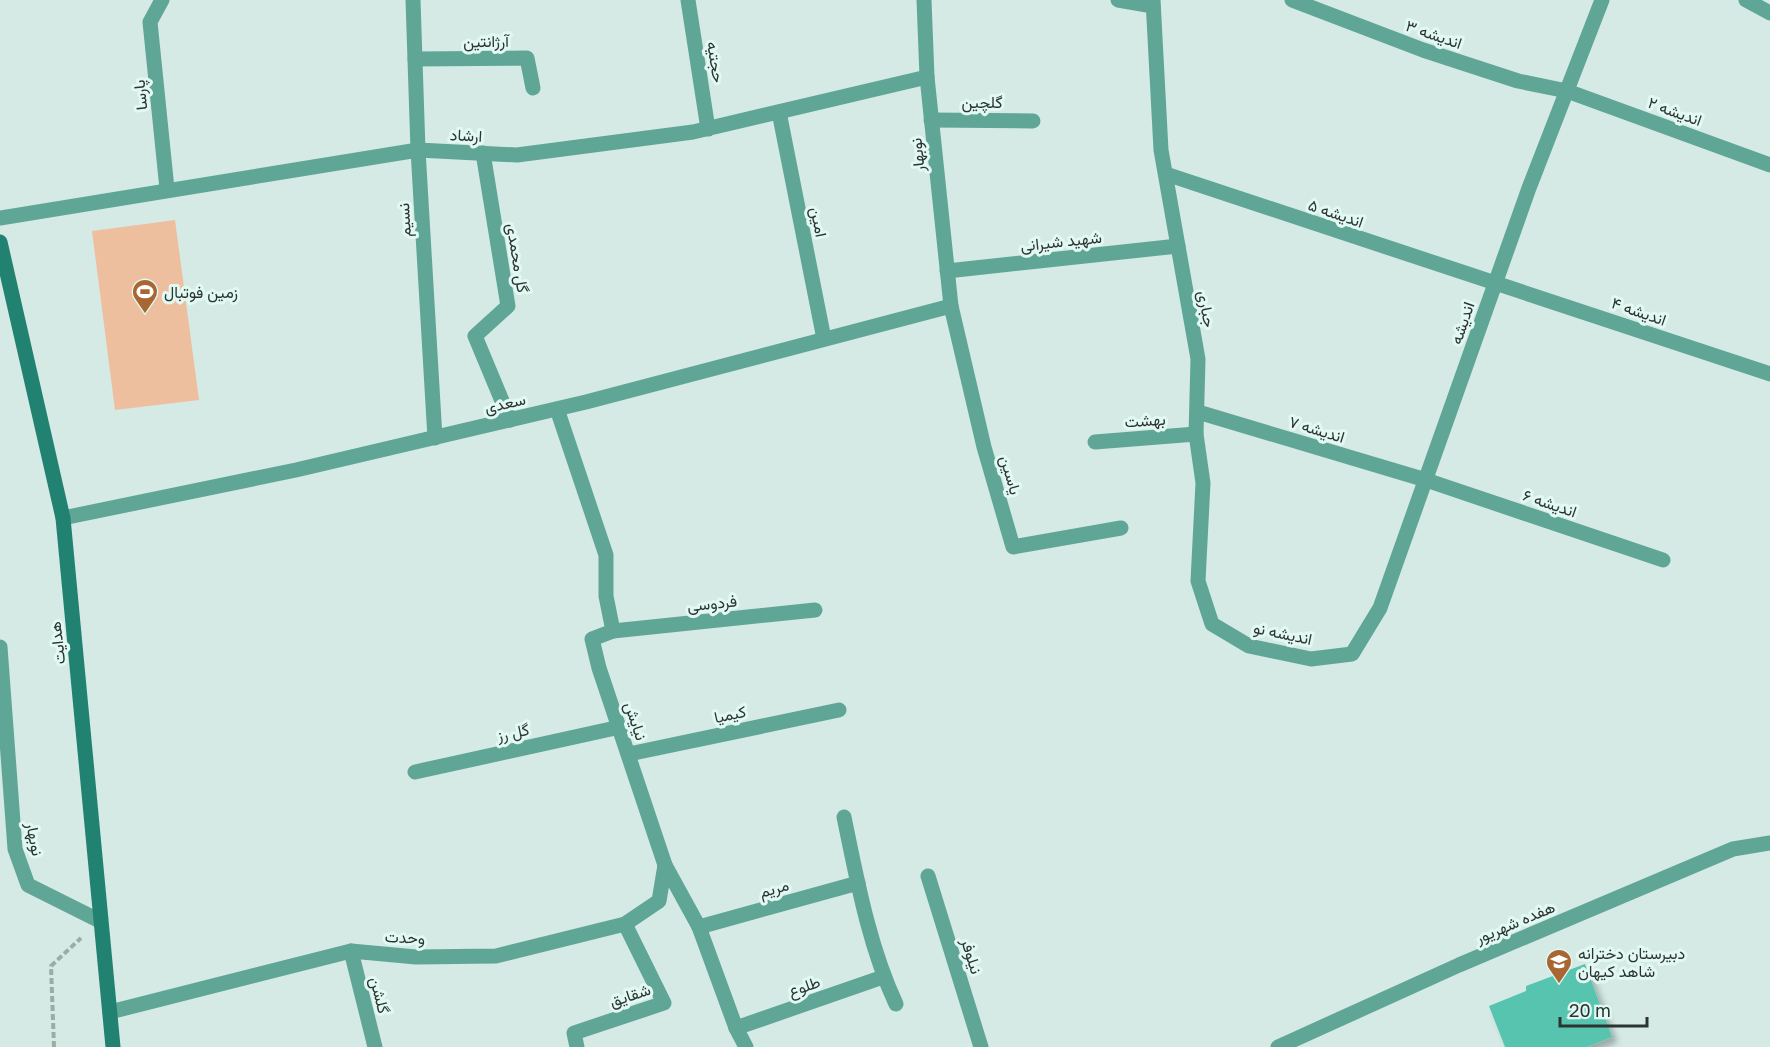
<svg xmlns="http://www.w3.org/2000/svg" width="1770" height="1047" font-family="'Golos Text',Vazirmatn,sans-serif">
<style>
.green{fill:#eebf9f}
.building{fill:#56c4af;filter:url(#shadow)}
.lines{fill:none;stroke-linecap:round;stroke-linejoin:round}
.path{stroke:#9baca7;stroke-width:4;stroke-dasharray:6 3;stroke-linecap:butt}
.street{stroke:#60a697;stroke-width:15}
.secondary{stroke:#228272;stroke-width:15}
.labels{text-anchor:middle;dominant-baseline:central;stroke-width:6;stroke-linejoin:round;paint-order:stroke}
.street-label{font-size:16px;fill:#2b3431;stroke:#e2f8f2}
.poi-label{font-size:16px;fill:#2b3431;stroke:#e2f8f2;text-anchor:start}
</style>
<defs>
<filter id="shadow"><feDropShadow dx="5.5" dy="5.5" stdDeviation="3" flood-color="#0004"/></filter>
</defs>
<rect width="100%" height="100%" fill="#d5eae5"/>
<polygon class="green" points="175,220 199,400 115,410 92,231"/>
<polygon class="building" points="1585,964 1612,1037 1587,1047 1505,1047 1489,1006 1526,991 1526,986"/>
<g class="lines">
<polyline class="path" points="54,1047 51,966 81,938"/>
<g class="street">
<polyline points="162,0 150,22 167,189"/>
<polyline points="413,0 418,150 435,438"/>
<polyline points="688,0 708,129"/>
<polyline points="924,0 927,77 951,306 984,447 1013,547 1121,528"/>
<polyline points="1118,0 1153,6"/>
<polyline points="1153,0 1161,150 1198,359 1196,434 1203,483 1198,581 1212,624 1249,646 1311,659 1352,654 1380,608 1529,188 1602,0"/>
<polyline points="1292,0 1423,50 1518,81 1567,91 1770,165"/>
<polyline points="1746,0 1770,13"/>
<polyline points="415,59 527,58 533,88"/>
<polyline points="779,112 824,339"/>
<polyline points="931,120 1033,121"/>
<polyline points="483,153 508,306 475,336 510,420"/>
<polyline points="1166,174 1770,374"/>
<polyline points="0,218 418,150 517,155 693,132 927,77"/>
<polyline points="947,271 1178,246"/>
<polyline points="557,409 606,555 606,596 613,631 592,639 599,668 665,865 699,927 736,1028 746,1047"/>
<polyline points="1198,412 1426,480 1663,560"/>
<polyline points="1095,442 1196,434"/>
<polyline points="63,518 296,470 586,402 951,306"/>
<polyline points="613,631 815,610"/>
<polyline points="0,647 15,849 28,885 100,921"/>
<polyline points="629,754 839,710"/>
<polyline points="415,772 620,727"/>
<path d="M844,817c13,63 25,129 52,187"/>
<polyline points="928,876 981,1047"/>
<polyline points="699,927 858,883"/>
<polyline points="351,951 375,1047"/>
<polyline points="110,1012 351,951 416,957 496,956 625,924 659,901 665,865"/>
<polyline points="736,1028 883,977"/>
<polyline points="577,1047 574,1033 664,1003 625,924"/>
<polyline points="1278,1047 1459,965 1733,849 1770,843"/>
</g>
<polyline class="secondary" points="0,242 63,518 113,1047"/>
</g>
<defs>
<symbol id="stadium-pin" viewBox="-11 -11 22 30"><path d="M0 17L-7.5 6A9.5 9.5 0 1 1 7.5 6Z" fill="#a76632" stroke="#e2f8f2"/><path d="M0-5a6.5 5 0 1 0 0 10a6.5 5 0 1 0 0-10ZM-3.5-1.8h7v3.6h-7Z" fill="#fff"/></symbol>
<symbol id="school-pin" viewBox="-11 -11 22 30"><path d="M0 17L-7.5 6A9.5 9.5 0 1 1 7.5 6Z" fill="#a76632" stroke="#e2f8f2"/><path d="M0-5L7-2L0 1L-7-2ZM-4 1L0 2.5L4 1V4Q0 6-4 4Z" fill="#fff"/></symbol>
</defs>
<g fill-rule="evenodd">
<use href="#stadium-pin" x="130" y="277" width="30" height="40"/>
<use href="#school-pin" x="1544" y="947" width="30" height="40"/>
</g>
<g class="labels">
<g class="street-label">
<text transform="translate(1434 34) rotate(19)">اندیشه ۳</text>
<text transform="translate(486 41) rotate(-1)">آرژانتین</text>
<text transform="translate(716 62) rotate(81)">حجتیه</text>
<text transform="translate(140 95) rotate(-96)">پارسا</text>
<text x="982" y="102">گلچین</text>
<text transform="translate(1675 111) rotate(20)">اندیشه ۲</text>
<text transform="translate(466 135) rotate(3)">ارشاد</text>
<text transform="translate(917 155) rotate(-96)">نوبهار</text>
<text transform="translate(1336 213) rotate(19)">اندیشه ۵</text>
<text transform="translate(404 220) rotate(-93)">نسیم</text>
<text transform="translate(819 222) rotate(79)">امین</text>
<text transform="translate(1061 241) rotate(-6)">شهید شیرانی</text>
<text transform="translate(518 258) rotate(81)">گل محمدی</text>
<text transform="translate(1207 309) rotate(80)">جباری</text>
<text transform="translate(1639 311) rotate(19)">اندیشه ۴</text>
<text transform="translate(1462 323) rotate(-71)">اندیشه</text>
<text transform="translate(505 403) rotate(-13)">سعدی</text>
<text transform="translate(1145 420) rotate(-4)">بهشت</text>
<text transform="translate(1317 429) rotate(17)">اندیشه ۷</text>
<text transform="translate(1011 475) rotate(74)">یاسین</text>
<text transform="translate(1550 503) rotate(19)">اندیشه ۶</text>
<text transform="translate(712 603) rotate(-6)">فردوسی</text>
<text transform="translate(1283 633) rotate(12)">اندیشه نو</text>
<text transform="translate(57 643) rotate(-96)">هدایت</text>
<text transform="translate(730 714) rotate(-12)">کیمیا</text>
<text transform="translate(636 721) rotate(71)">نیایش</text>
<text transform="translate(513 732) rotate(-12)">گل رز</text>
<text transform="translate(35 839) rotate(79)">نوبهار</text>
<text transform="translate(774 888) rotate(-16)">مریم</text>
<text transform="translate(1515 922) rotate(-23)">هفده شهریور</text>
<text transform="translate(405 937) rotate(3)">وحدت</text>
<text transform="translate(972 956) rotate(73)">نیلوفر</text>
<text transform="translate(804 986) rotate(-19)">طلوع</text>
<text transform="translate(380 995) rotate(76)">گلشن</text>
<text transform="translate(630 995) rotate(-18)">شقایق</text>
</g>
<g class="poi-label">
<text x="164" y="292">زمین فوتبال</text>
<text x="1578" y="953">دبیرستان دخترانه<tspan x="1578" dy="18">شاهد کیهان</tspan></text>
</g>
</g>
<path d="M1560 1017v9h87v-9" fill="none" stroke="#2b3431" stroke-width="3"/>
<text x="1569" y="1017" font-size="18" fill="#2b3431" stroke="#e2f8f2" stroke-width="4.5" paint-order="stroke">20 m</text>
</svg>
